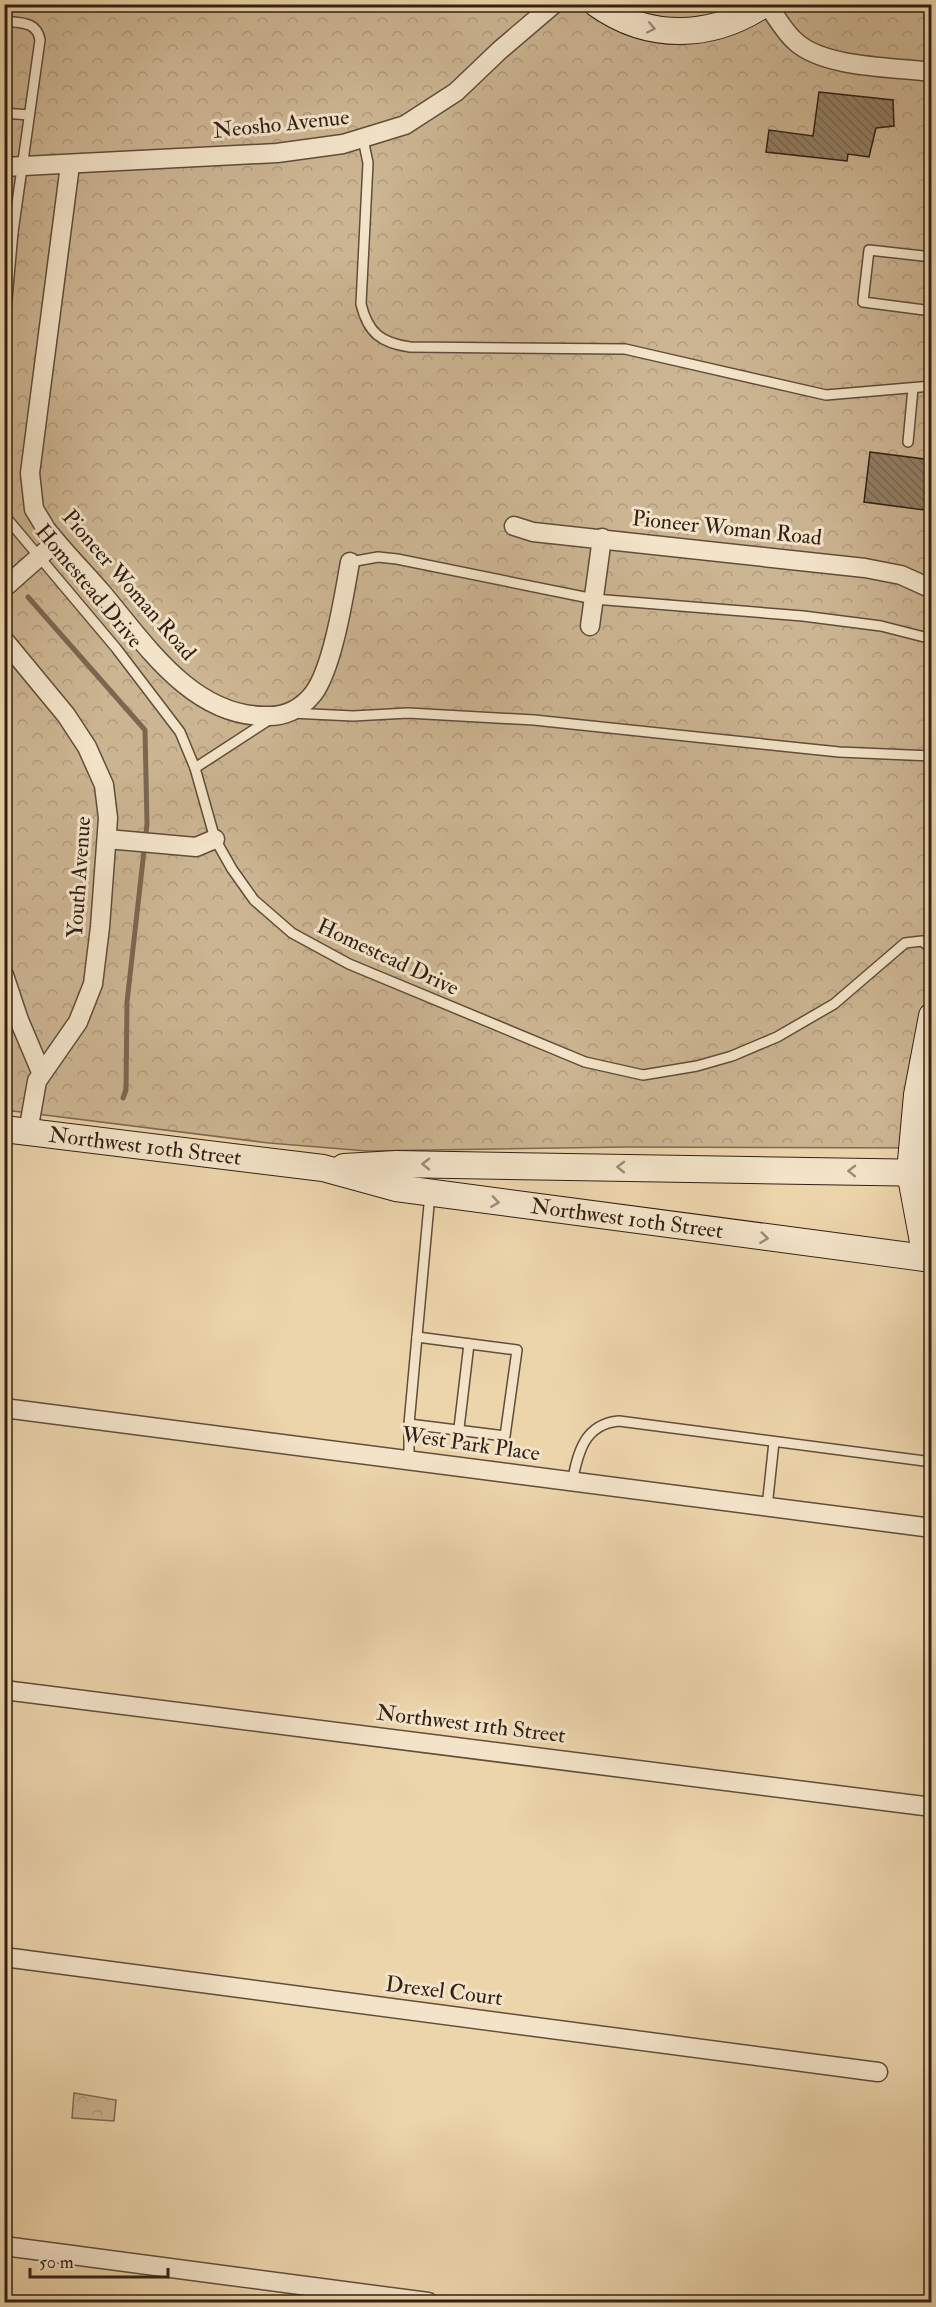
<svg xmlns="http://www.w3.org/2000/svg" width="936" height="2307" font-family="'IM FELL Double Pica',serif">
<style>
.park{fill:url(#park-crowns);stroke:#7e6a54;stroke-width:1.5}
.lines{fill:none;stroke-linecap:round;stroke-linejoin:round}
.stream{stroke:#7b6750;stroke-width:5}
.building{fill:url(#building-back-hatch);stroke:#312015;stroke-width:1.5}
.lane-casing{stroke:#604d3a;stroke-width:12}
.street-casing{stroke:#604d3a;stroke-width:21}
.secondary-casing{stroke:#312015;stroke-width:28}
.lane{stroke:#f3e3c8;stroke-width:9}
.street{stroke:#f3e3c8;stroke-width:18}
.secondary{stroke:#f3e3c8;stroke-width:26}
.oneway{stroke:#9c8b77}
.labels{text-anchor:middle;dominant-baseline:central;stroke-width:6;stroke-linejoin:round;paint-order:stroke}
.street-label{font-size:22px;fill:#312015;stroke:#f3e3c8}
</style>
<defs>
<pattern id="park-crowns" width="20" height="18" patternUnits="userSpaceOnUse" patternTransform="scale(1.5)"><rect width="20" height="18" fill="#ccb592"/><path d="M2 6a3 3 0 1 1 6 0M12 15a3 3 0 1 1 6 0" fill="none" stroke="#b09b7d"/></pattern>
<pattern id="building-back-hatch" width="6" height="6" patternUnits="userSpaceOnUse" patternTransform="scale(1.5)"><rect width="6" height="6" fill="#927e63"/><path d="M-1 5l2 2M0 0l6 6M5-1l2 2" fill="none" stroke="#786750"/></pattern>
</defs>
<rect width="100%" height="100%" fill="#ecd4ab"/>
<filter id="stains"><feTurbulence type="fractalNoise" baseFrequency=".00333" numOctaves="4"/><feColorMatrix values="0 0 0 0 .2 0 0 0 0 .09 0 0 0 0 .02 0 0 0 .5 -.17"/></filter>
<radialGradient id="worn" r=".72"><stop offset=".6" stop-color="#630" stop-opacity="0"/><stop offset="1" stop-color="#630" stop-opacity=".3"/></radialGradient>
<g class="park">
<polygon points="5,5 931,5 931,1148 626,1147 367,1151 269,1143 5,1110"/>
<polygon points="74,2093 116,2100 114,2121 72,2118"/>
</g>
<g class="lines">
<polyline class="stream" points="28,597 145,730 147,824 127,1002 126,1090 123,1098"/>
</g>
<g class="building">
<polygon points="819,92 893,100 894,126 876,128 869,157 848,154 847,161 766,152 769,130 813,136"/>
<polygon points="870,452 932,460 932,511 864,502"/>
</g>
<g class="lines">
<defs>
<g id="lane">
<path d="M4,21c16,2 33,0 36,19l-27,192 -9,1"/>
<polyline points="4,113 29,115"/>
<path d="M363,139l5,24 -7,141c7,29 20,39 49,43l215,2 201,46 106,-9"/>
<polyline points="932,257 869,250 863,302 932,311"/>
<polyline points="4,332 13,232"/>
<polyline points="908,442 913,388"/>
<polyline points="4,515 116,648 180,732 195,768 215,839 232,869 254,900 292,933 349,964 585,1062 643,1075 697,1066 732,1056 777,1037 834,1004 905,943 922,941 932,949"/>
<polyline points="350,562 378,557 397,559 594,599 803,616 881,626 932,639"/>
<polyline points="291,713 353,716 408,713 534,720 839,752 932,756"/>
<polyline points="195,768 272,718"/>
<polyline points="409,1424 505,1436 517,1350 417,1337"/>
<polyline points="459,1428 469,1344"/>
<polyline points="409,1460 409,1424 430,1194"/>
<path d="M572,1482c6,-29 12,-58 47,-61l313,41"/>
<polyline points="767,1507 774,1442"/>
</g>
<g id="street">
<path d="M767,4c9,12 17,28 29,38 29,26 97,25 136,30"/>
<path d="M70,165l-40,308 4,36 12,20c18,23 38,43 57,65 43,51 89,122 162,122 19,1 36,-7 48,-22 20,-26 31,-99 37,-132"/>
<polyline points="4,167 277,153 343,144 405,125 456,92 500,50 554,4"/>
<polyline points="514,526 533,532 865,568 901,575 932,589"/>
<polyline points="4,588 56,542"/>
<polyline points="590,626 602,538"/>
<polyline points="4,640 66,715 87,747 104,785 108,818 100,927 93,984 78,1022 37,1081 28,1132"/>
<polyline points="107,839 196,847 215,839"/>
<polyline points="4,975 19,1020 41,1072"/>
<polyline points="4,1408 932,1528"/>
<polyline points="4,1690 932,1807"/>
<polyline points="4,1957 878,2072"/>
<polyline points="4,2246 428,2302"/>
</g>
<g id="secondary">
<path d="M597,4c52,37 115,35 167,0"/>
<path id="s1" d="M4,1129l319,39 73,20 536,71"/>
<polyline points="344,1167 396,1164 932,1173"/>
<polyline points="926,1258 910,1172 917,1095 932,1016"/>
</g>
</defs>
<use href="#lane" class="lane-casing"/>
<use href="#street" class="street-casing"/>
<use href="#secondary" class="secondary-casing"/>
<use href="#lane" class="lane"/>
<use href="#street" class="street"/>
<use href="#secondary" class="secondary"/>
</g>
<defs><path id="oneway-chevron" d="M-2-3.5L2.5 0L-2 3.5" fill="none" stroke-width="1.6" stroke-linecap="round" stroke-linejoin="round" transform="scale(1.5)"/></defs>
<g class="oneway">
<use href="#oneway-chevron" transform="translate(651 28) rotate(12)"/>
<use href="#oneway-chevron" transform="translate(426 1164) rotate(-179)"/>
<use href="#oneway-chevron" transform="translate(621 1167) rotate(-179)"/>
<use href="#oneway-chevron" transform="translate(852 1171) rotate(-179)"/>
<use href="#oneway-chevron" transform="translate(495 1202) rotate(8)"/>
<use href="#oneway-chevron" transform="translate(764 1238) rotate(7)"/>
</g>
<g class="labels">
<g class="street-label">
<text transform="translate(281 124) rotate(-6)">Neosho Avenue</text>
<text transform="translate(727 528) rotate(6)">Pioneer Woman Road</text>
<text transform="translate(129 585) rotate(49)">Pioneer Woman Road</text>
<text transform="translate(89 586) rotate(50)">Homestead Drive</text>
<text transform="translate(79 877) rotate(-86)">Youth Avenue</text>
<text transform="translate(388 957) rotate(25)">Homestead Drive</text>
<text stroke="none"><textPath href="#s1" startOffset="142">Northwest 10th Street</textPath></text>
<text stroke="none"><textPath href="#s1" startOffset="630">Northwest 10th Street</textPath></text>
<text transform="translate(471 1444) rotate(8)">West Park Place</text>
<text transform="translate(471 1724) rotate(7)">Northwest 11th Street</text>
<text transform="translate(444 1991) rotate(7)">Drexel Court</text>
</g>
</g>
<rect width="936" height="2307" fill="none" stroke="#ecd4ab" stroke-width="24"/>
<rect x="6" y="6" width="924" height="2295" fill="none" stroke="#312015" stroke-width="3"/>
<rect x="12" y="12" width="912" height="2283" fill="none" stroke="#312015" stroke-width="1.5"/>
<path d="M30 2268v9h138v-9" fill="none" stroke="#312015" stroke-width="3"/>
<text x="39" y="2268" font-size="18" fill="#312015" stroke="#f3e3c8" stroke-width="4.5" paint-order="stroke">50 m</text>
<rect width="100%" height="100%" filter="url(#stains)"/>
<rect width="100%" height="100%" fill="url(#worn)"/>
</svg>
